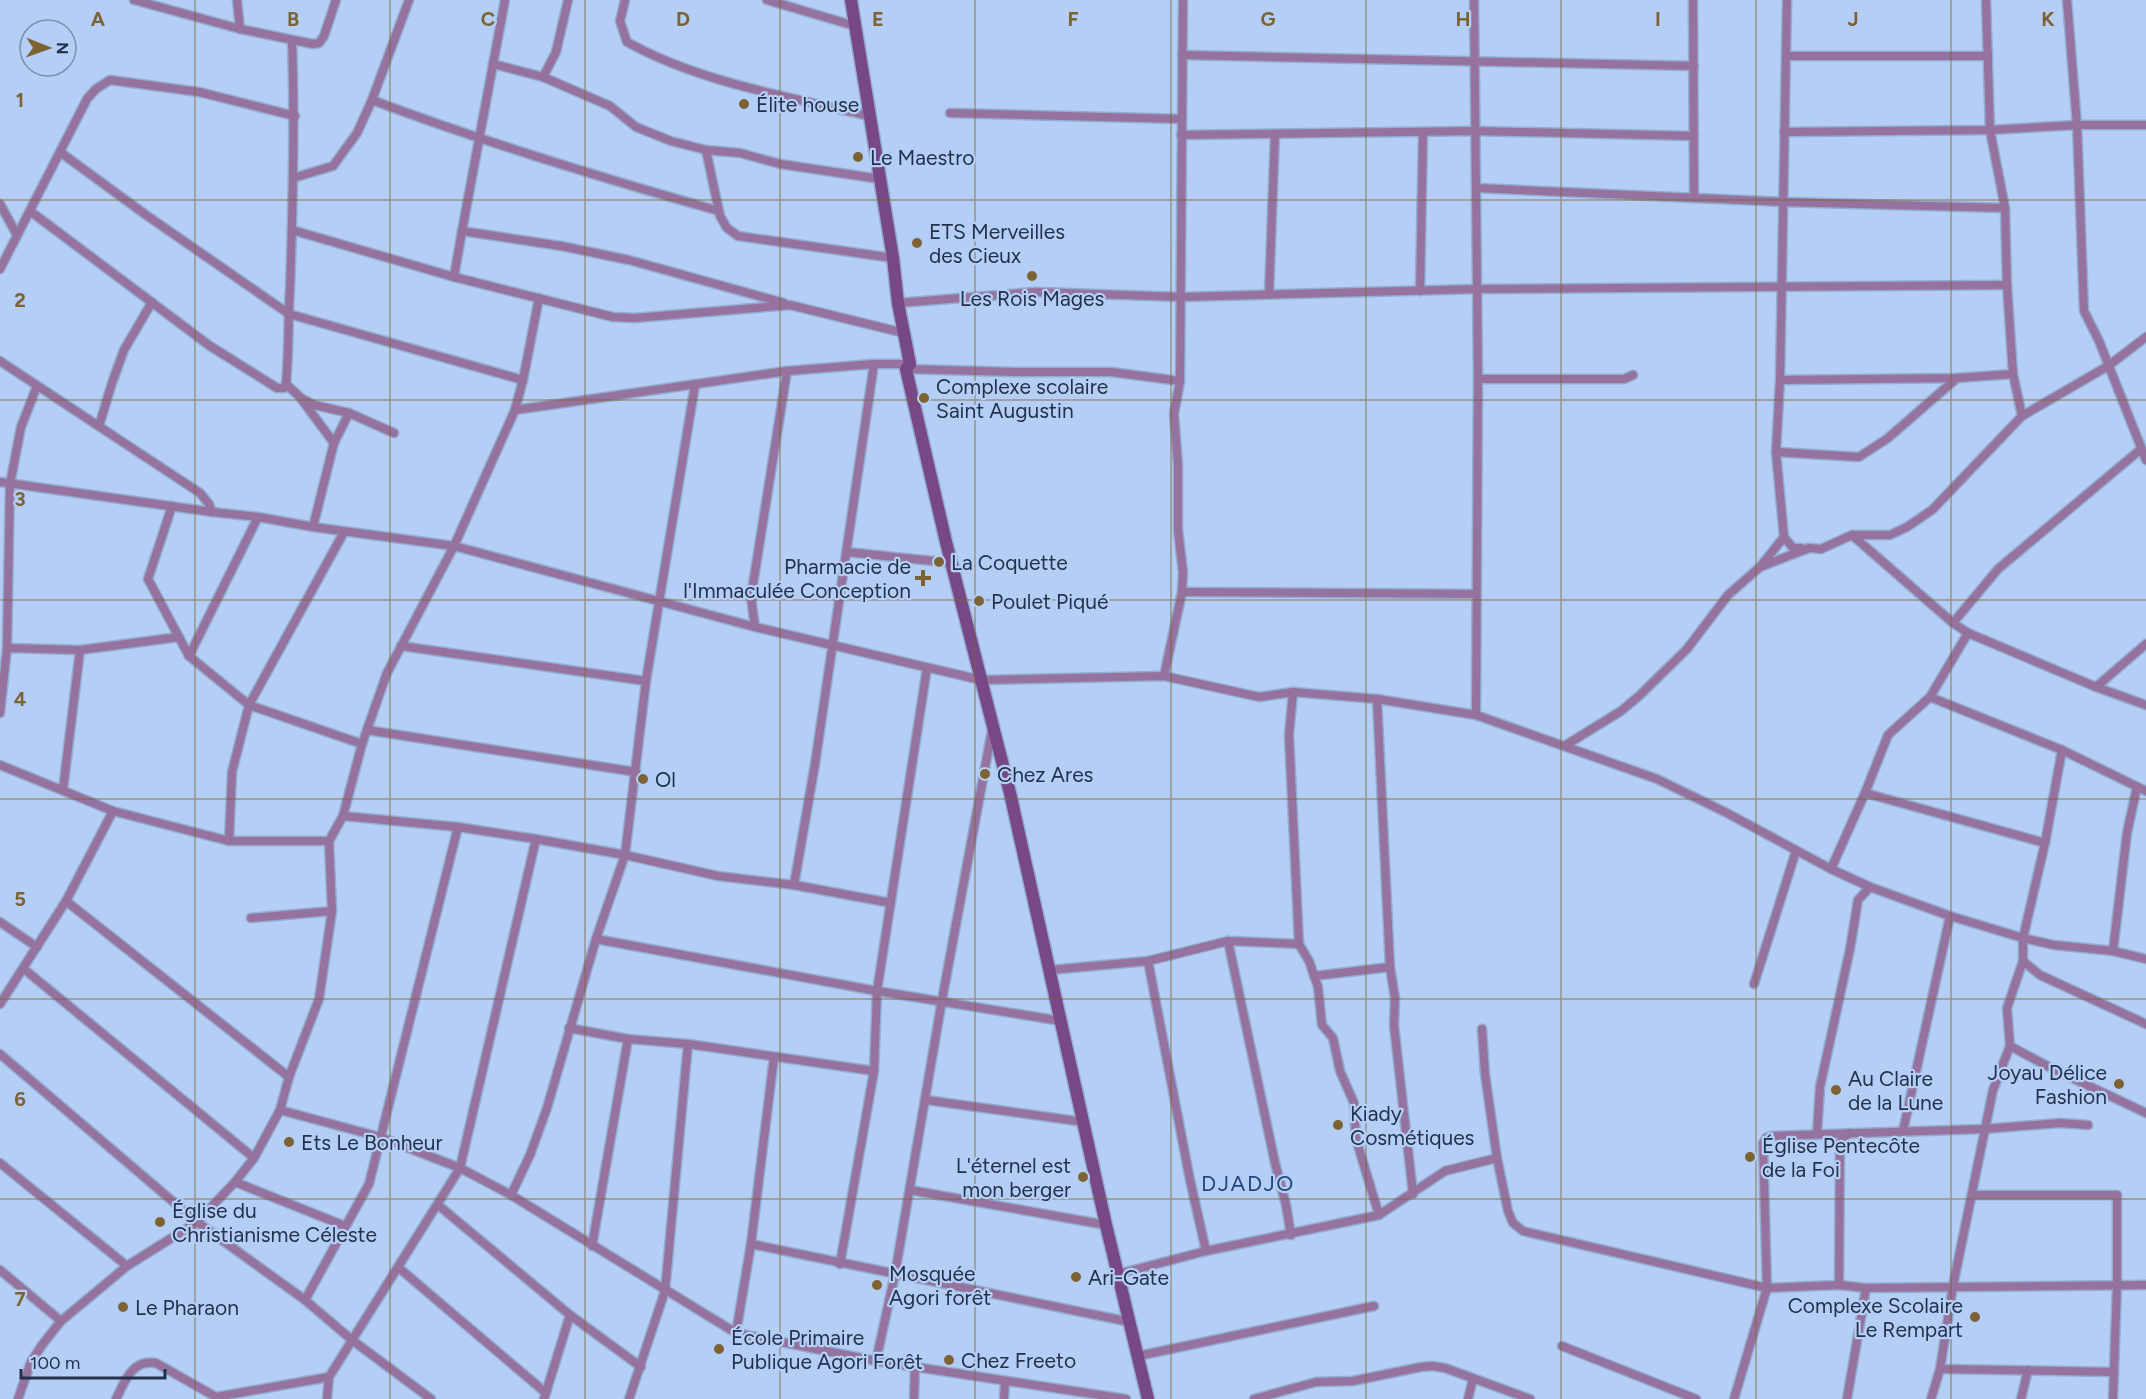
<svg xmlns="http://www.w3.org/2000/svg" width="2146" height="1399" font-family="Figtree,sans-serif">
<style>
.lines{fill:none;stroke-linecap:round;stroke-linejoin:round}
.minor-casing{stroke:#94acd0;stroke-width:11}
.secondary-casing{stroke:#94acd0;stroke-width:15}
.minor{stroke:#95739e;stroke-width:8}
.secondary{stroke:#784785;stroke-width:12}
.grid{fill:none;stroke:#7d6234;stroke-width:1.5;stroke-opacity:0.55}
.poi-dot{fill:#7d6234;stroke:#b4cef5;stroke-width:2}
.labels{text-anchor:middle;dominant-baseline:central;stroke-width:4.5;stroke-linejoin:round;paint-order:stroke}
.poi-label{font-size:21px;fill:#22324c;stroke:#b4cef5;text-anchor:start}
.neighbourhood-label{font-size:22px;letter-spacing:1.5px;fill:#23477e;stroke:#b4cef5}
.grid-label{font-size:20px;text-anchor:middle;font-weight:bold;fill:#7d6234;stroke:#b4cef5;stroke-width:4.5;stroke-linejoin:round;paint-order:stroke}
</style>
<rect width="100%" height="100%" fill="#b4cef5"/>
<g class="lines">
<defs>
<g id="minor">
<polyline points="134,0 240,29 313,44 319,43 324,36 336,0"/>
<polyline points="237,0 240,29"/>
<path d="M625,0l-5,21 7,21c74,41 160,54 242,74"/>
<polyline points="767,0 855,26"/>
<polyline points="1474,0 1478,379 1476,715"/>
<polyline points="1693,0 1694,198"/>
<polyline points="1986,0 1990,130 2005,208 2007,285 2013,374 2022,416"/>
<polyline points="2067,0 2077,125 2084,311 2099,341 2146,460"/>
<polyline points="1182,55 1694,66"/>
<polyline points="1786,56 1988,56"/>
<polyline points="493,64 543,77 610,106 636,127 671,141 706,150 740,153 780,164 880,179"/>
<polyline points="543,77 556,52 568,0"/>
<path d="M372,100c114,43 230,78 347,111"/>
<polyline points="950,113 1182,119"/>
<polyline points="1784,132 1990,130 2077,125 2146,125"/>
<polyline points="1181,135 1476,131 1694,136"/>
<polyline points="706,150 720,216 727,228 738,236 893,258"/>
<polyline points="60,152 146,215 289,314 523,380"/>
<polyline points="293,178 333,166 357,133 372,100 409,0"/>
<polyline points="1476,188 1783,202 2005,208"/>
<polyline points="0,204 17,235"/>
<path d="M30,211l180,135 67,42h7l2,-4c3,-32 2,-64 4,-96 3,-83 5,-165 2,-248"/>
<polyline points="292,230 454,277 613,317 635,318 790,305 904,333"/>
<polyline points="462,231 505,0"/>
<polyline points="0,269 87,99 96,89 110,80 199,92 295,116"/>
<polyline points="454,277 462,231 561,246 629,260 784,303"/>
<polyline points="1420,291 1423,132"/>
<polyline points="1269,294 1275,134"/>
<polyline points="898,303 1036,292 1182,297 1477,289 2007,285"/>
<polyline points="0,361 200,493 209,504 212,512"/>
<polyline points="906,369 1015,372 1111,372 1180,381"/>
<polyline points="1478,379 1624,379 1633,375"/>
<polyline points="1780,380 1957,378 2013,374"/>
<polyline points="286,384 301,398 314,405 349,413 394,433"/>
<polyline points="302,400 334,443"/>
<polyline points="515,410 787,371 874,364 910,364"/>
<polyline points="99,426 112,383 124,350 152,302"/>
<polyline points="1776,452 1859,457 1888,438 1957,378"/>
<polyline points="0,482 212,512 258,517 313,527 454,546 755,627 981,680 1164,676 1259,697 1293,692 1377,699 1476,715 1657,779 1725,812 1831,869 1870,887 1950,916 2023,938 2054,945 2113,951 2146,959"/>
<polyline points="172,506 148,579 189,656 249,705 362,744"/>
<polyline points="313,527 334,443 349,413"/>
<polyline points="1852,535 1953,623 1968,633 2096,687 2146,705"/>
<polyline points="1784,537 1793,548 1801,548"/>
<polyline points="847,552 952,563"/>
<polyline points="1760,567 1784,537 1776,452 1780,380 1787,0"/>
<polyline points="1182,592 1476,594"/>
<polyline points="1953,623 1998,569 2141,449"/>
<polyline points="755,627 751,597 787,371"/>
<polyline points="401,646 646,681"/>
<polyline points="7,648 80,650 179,637"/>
<polyline points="189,656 258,517"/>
<polyline points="1164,676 1182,592 1183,572 1178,530 1178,465 1174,414 1180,381 1183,0"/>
<polyline points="2096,687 2146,644"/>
<polyline points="1293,692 1289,735 1299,944 1309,961 1318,987 1322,1025 1333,1038 1340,1071 1354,1103 1356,1139 1379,1215"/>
<polyline points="1930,697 2062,750 2146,791"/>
<polyline points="1377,699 1390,967 1395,998 1394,1025 1413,1194"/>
<polyline points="0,713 7,648 10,484 21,427 37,386"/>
<polyline points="367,730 636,772"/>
<polyline points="1566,745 1621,711 1639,696 1687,649 1728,595 1760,567 1809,548 1821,549 1852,535 1890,535 1907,527 1932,510 2022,416 2108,366 2146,337"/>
<polyline points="0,765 113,811 229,841 329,841"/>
<polyline points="63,790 80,650"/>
<polyline points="1865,793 2045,843"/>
<polyline points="343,816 458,827 536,839 625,855 718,876 794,885 891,903"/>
<polyline points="229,841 232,772 249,705 344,532"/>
<polyline points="1831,869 1865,793 1888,735 1930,697 1968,633"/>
<polyline points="794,885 815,764 874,364"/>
<polyline points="66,901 289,1077"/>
<polyline points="251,918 332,911"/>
<polyline points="0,922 37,947"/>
<polyline points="596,939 877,991 1061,1021"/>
<polyline points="1228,941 1275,1163 1286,1205 1291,1235"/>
<polyline points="2113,951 2127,833 2137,787"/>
<polyline points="1148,961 1190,1180 1206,1251"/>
<polyline points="2023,961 2040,975 2146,1024"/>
<polyline points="24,969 254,1158"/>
<polyline points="1050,970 1148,961 1228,941 1299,944"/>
<polyline points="1314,976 1390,967"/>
<polyline points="1754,984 1796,851"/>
<polyline points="0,1004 66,901 113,811"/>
<polyline points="569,1028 628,1039 688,1044 874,1071"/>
<polyline points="1482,1029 1485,1074 1497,1158 1508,1211 1513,1223 1523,1231 1767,1288 1839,1285 1866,1288 2146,1285"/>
<polyline points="2010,1046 2051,1068 2146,1113"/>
<polyline points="0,1054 197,1222 305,1300 352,1340 431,1399"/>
<polyline points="926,1100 1084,1122"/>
<polyline points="280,1110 380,1137 460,1168 511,1195 736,1333 876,1361 1126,1399"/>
<polyline points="1903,1131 1950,916"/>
<polyline points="1817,1134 1820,1087 1850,949 1858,900 1870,887"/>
<polyline points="0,1163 127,1266"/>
<polyline points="235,1182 345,1226"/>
<polyline points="910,1190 1106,1225"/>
<polyline points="511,1195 530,1155 547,1108 596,939 625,855 646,681 695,385"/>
<polyline points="1972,1195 2117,1195 2117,1285 2113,1399"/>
<polyline points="438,1205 570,1315 641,1367"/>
<polyline points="751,1244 1130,1322"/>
<polyline points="592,1246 628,1039"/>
<polyline points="840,1264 874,1071 877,991 927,668"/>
<polyline points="399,1268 546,1393"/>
<polyline points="0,1270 61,1321"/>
<polyline points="1118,1274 1206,1251 1379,1215 1445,1171 1497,1158"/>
<polyline points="1839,1285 1840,1142 1849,1133"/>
<polyline points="305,1300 369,1184 458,827"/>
<polyline points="736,1333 751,1244 774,1057"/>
<polyline points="1562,1346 1696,1399"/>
<polyline points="1138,1356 1374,1306"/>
<polyline points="876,1361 895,1274 942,1000 992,730"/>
<polyline points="1940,1369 2114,1372"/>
<polyline points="18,1399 31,1362 42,1345 61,1321 127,1266 197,1222 235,1182 254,1158 280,1110 289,1077 319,999 332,911 329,841 343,816 362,744 387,673 454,546 515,410 523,380 539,298"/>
<path d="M116,1399c9,-18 16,-40 40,-36l60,34 113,-20"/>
<polyline points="327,1399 329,1377 460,1168 536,839"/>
<polyline points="544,1399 570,1315"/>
<polyline points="629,1399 665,1291 688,1044"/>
<polyline points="914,1399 915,1367"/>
<polyline points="1004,1399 1005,1381"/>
<polyline points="1254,1399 1316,1382 1353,1381 1421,1367 1432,1366 1445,1368 1530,1399"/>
<polyline points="1468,1399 1473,1379"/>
<polyline points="1734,1399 1767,1288 1763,1143 1766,1138 1772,1136 1984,1129 2060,1123 2088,1125"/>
<polyline points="1847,1399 1866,1288"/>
<polyline points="1931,1399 1940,1369 1953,1286 1993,1090 2010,1046 2007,1008 2023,961 2023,938 2045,843 2062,750"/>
<polyline points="2021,1399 2028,1370"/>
</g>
<polyline id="secondary" points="851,0 893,258 898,303 910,364 906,369 946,542 1010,793 1106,1225 1148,1399"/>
</defs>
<use href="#minor" class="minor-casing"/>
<use href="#secondary" class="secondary-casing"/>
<use href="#minor" class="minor"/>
<use href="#secondary" class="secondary"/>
</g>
<path class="grid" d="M195,0v1399M390,0v1399M585,0v1399M780,0v1399M975,0v1399M1171,0v1399M1366,0v1399M1561,0v1399M1756,0v1399M1951,0v1399M0,200h2146M0,400h2146M0,600h2146M0,799h2146M0,999h2146M0,1199h2146"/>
<g class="poi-dot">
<circle cx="744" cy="104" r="6"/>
<circle cx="858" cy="157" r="6"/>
<circle cx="917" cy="243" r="6"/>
<circle cx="1032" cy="276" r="6"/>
<circle cx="924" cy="398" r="6"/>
<circle cx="939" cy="562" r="6"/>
<path d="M920 569h6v6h6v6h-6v6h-6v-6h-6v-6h6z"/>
<circle cx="979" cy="601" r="6"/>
<circle cx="985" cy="774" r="6"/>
<circle cx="643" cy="779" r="6"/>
<circle cx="2119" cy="1084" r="6"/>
<circle cx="1836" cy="1090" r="6"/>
<circle cx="1338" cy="1125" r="6"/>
<circle cx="289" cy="1142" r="6"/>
<circle cx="1750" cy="1157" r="6"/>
<circle cx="1083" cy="1177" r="6"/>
<circle cx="160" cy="1222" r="6"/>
<circle cx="1076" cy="1277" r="6"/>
<circle cx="877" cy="1285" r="6"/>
<circle cx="123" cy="1307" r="6"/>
<circle cx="1975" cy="1317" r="6"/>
<circle cx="719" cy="1349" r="6"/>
<circle cx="949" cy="1360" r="6"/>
</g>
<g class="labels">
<g class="poi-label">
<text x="756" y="104">Élite house</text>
<text x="870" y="157">Le Maestro</text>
<text x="929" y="231">ETS Merveilles<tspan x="929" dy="24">des Cieux</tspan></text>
<text x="1032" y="298" text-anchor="middle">Les Rois Mages</text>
<text x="936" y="386">Complexe scolaire<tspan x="936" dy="24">Saint Augustin</tspan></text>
<text x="951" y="562">La Coquette</text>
<text x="911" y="566" text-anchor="end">Pharmacie de<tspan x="911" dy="24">l'Immaculée Conception</tspan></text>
<text x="991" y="601">Poulet Piqué</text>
<text x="997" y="774">Chez Ares</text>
<text x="655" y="779">Ol</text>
<text x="2107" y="1072" text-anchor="end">Joyau Délice<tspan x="2107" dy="24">Fashion</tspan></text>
<text x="1848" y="1078">Au Claire<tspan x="1848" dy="24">de la Lune</tspan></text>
<text x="1350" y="1113">Kiady<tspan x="1350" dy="24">Cosmétiques</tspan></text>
<text x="301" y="1142">Ets Le Bonheur</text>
<text x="1762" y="1145">Église Pentecôte<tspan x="1762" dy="24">de la Foi</tspan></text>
<text x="1071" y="1165" text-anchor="end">L'éternel est<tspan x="1071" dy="24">mon berger</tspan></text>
<text x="172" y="1210">Église du<tspan x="172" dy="24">Christianisme Céleste</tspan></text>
<text x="889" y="1273">Mosquée<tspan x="889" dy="24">Agori forêt</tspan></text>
<text x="1088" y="1277">Ari-Gate</text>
<text x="1963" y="1305" text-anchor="end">Complexe Scolaire<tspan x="1963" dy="24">Le Rempart</tspan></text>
<text x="135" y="1307">Le Pharaon</text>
<text x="731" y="1337">École Primaire<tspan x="731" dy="24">Publique Agori Forêt</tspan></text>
<text x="961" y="1360">Chez Freeto</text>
</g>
<g class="neighbourhood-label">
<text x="1248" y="1183">DJADJO</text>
</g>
</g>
<g class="grid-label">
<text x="98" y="26">A</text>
<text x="293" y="26">B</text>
<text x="488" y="26">C</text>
<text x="683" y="26">D</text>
<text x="878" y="26">E</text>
<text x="1073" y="26">F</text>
<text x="1268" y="26">G</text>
<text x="1463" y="26">H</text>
<text x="1658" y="26">I</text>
<text x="1853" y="26">J</text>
<text x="2048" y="26">K</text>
<text x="20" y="107">1</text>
<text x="20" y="307">2</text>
<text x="20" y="506">3</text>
<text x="20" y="706">4</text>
<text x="20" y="906">5</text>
<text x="20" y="1106">6</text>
<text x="20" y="1306">7</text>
</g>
<g transform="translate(48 48) rotate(91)"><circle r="28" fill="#b4cef5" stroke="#7a90b1" stroke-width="1.5"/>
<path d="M0-4.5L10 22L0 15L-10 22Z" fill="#7d6234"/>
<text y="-9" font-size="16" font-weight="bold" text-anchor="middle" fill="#22324c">N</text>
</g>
<path d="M21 1369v9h144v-9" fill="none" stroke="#22324c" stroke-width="3"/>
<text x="30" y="1369" font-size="18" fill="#22324c" stroke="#b4cef5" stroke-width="4.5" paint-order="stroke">100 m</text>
</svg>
